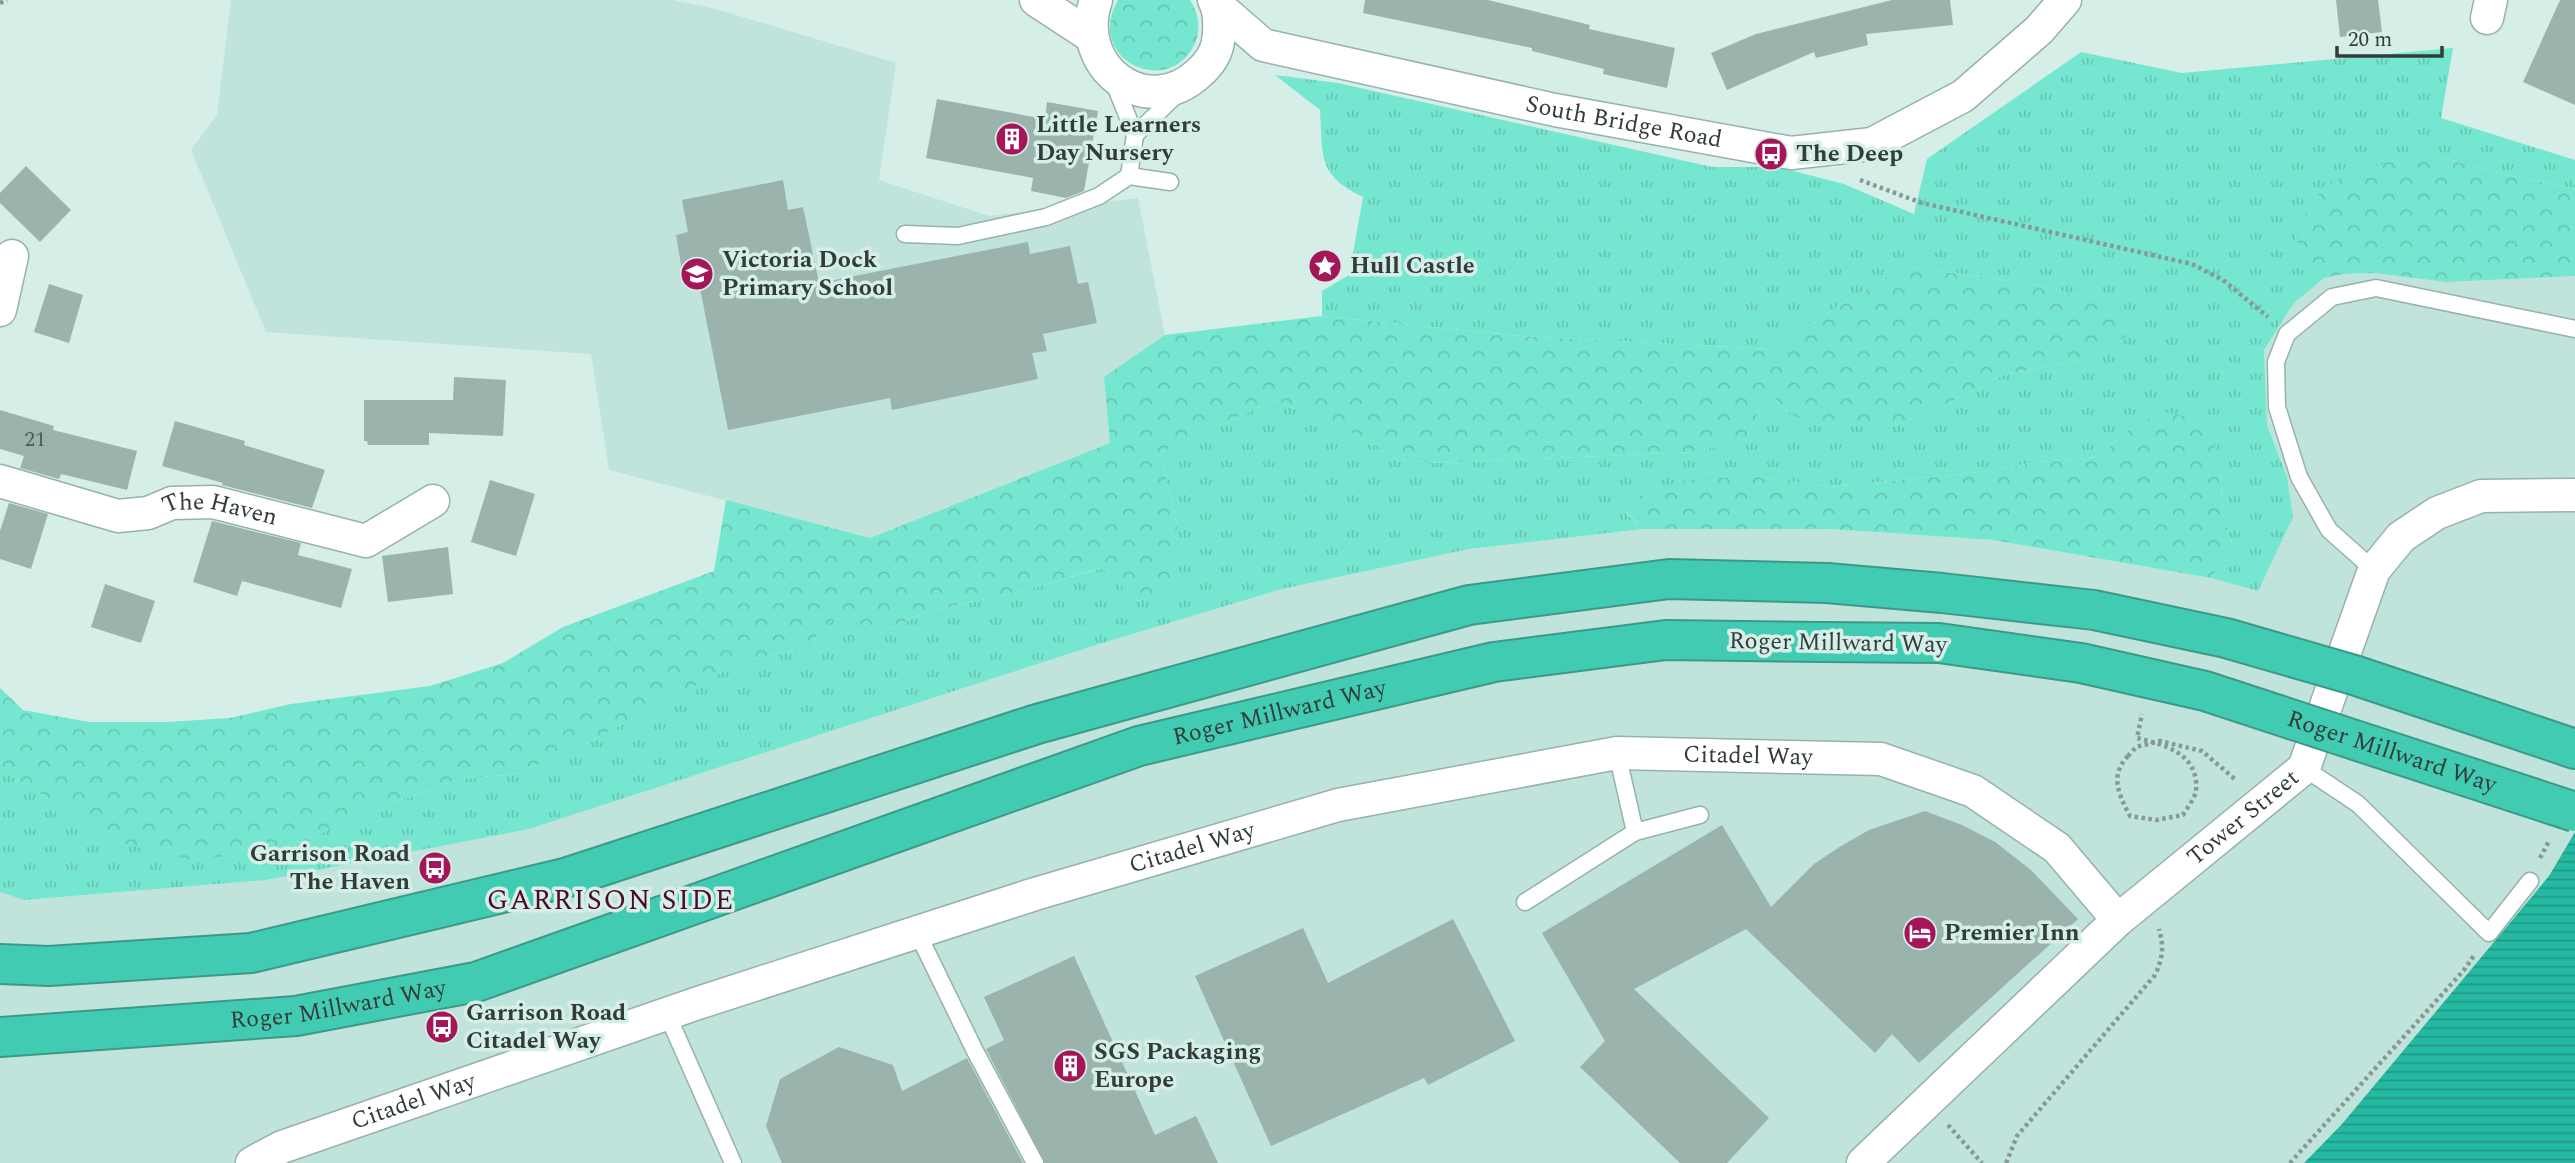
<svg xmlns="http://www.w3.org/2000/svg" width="2575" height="1163" font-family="Spectral,serif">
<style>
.built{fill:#c0e3db}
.grass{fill:url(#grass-tufts)}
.forest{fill:url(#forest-crowns)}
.water{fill:url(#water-rules)}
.building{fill:#9bb3ad}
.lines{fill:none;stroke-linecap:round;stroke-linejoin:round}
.lane-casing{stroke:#98b1ab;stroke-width:19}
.street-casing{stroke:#98b1ab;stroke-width:35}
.highway-casing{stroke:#3c9988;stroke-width:42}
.path{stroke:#879994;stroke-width:4.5;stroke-dasharray:3.5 3.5;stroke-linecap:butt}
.lane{stroke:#fff;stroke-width:16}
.street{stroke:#fff;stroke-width:32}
.highway{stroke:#42cbb3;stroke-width:38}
.highway-bridge-casing{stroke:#3c9988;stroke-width:42;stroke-linecap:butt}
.path-bridge{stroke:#879994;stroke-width:4.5;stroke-dasharray:3.5 3.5;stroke-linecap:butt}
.highway-bridge{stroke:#42cbb3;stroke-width:38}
.labels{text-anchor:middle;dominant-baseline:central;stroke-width:7;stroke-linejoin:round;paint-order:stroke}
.number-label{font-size:21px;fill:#4c5a56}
.street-label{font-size:24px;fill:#323c39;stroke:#d5efe8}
.poi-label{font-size:24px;font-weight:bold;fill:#323c39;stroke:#d5efe8;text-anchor:start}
.quarter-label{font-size:28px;letter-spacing:2px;fill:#4d0a28;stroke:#d5efe8}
</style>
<defs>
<pattern id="grass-tufts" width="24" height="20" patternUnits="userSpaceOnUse" patternTransform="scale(1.75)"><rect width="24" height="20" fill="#75e6d0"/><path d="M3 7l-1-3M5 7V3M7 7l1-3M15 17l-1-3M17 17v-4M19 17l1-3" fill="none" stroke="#66c6b3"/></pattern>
<pattern id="forest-crowns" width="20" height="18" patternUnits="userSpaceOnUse" patternTransform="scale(1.75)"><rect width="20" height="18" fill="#75e6d0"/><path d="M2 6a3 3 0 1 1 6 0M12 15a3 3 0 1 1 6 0" fill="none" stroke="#66c6b3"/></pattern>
<pattern id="water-rules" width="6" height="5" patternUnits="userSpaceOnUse" patternTransform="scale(1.75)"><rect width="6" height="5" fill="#26b9a2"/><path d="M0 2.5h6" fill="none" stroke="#219885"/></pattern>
</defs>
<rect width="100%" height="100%" fill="#d5efe8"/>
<g class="built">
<polygon points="231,0 673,0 716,9 896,63 879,180 989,216 1138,198 1165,335 1104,377 1110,443 870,538 609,470 591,354 266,332 191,150 217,115"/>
<polygon points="2374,273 2446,282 2575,276 2575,832 2549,876 2342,1124 2304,1163 0,1163 0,892 24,900 266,880 529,829 1096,645 1282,589 1469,549 1643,529 1831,529 1993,540 2211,578 2258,591 2287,477 2267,425 2264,350 2293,304 2324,278 2344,274"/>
</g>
<path class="grass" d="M2453,48l-12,70 134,42v29l-81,-17 -64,-18 -128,115 22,9 -31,26 -29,46 3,75 20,52 6,40 -35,74 -47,-13 22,-29 -10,-35 -3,-43 -97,-37 -24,23 -61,5 -57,10 -151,15 -79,-11 -126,36 18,17 -174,20 -187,40 -186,56 -567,184 -263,51 -242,20 -24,-8v-123l118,73 178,6 57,-34 58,-17 48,-18 57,-5 73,-32 155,-82 69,-12 6,-20 18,-11 18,27 72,-32 103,-23 72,-21 36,33 39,-76 -17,-72 114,-53 59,23 65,37 44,3 252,-11 52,-13 13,-29 15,-12 18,17 99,12 43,-16 69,-36 83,-16 34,-54 -83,-20 -133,-19 -135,83 -248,-13 -199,-20v-25l27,-16 14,-78c-46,-22 -40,-41 -43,-87l-45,-35 63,8 374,84h66l66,17 70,30 13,-55 154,-107 101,21z"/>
<g class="forest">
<path d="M1118,0h72c8,12 11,28 6,41 -25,60 -113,19 -78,-41z"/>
<polygon points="2430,154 2494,172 2575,189 2575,276 2446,282 2374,273 2344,274 2324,278 2302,270 2296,230 2325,184 2387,162"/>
<polygon points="1904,266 2037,285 2120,305 2127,336 2086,359 2003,375 1934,411 1891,427 1821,426 1792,415 1774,398 1759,410 1746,439 1694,452 1442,463 1398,460 1333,423 1274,400 1160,453 1177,525 1172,587 1138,601 1101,568 1030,589 927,612 855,644 837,617 819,628 813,648 744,660 589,742 516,774 459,779 411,797 353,814 296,848 191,860 118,842 0,769 0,688 23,710 89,722 167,722 230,718 291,704 430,686 503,663 563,627 714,571 726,500 870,538 1110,443 1104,377 1165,335 1322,316 1521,336 1769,349"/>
<polygon points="2161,411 2210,422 2220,471 2223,514 2233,549 2211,578 1993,540 1831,529 1643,529 1625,511 1634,498 1679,481 1751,476 1830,487 1981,472 2038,462 2099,457 2123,434"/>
</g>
<polygon class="water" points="2575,832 2575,1163 2304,1163 2342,1124 2549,876"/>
<g class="building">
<polygon points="1365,0 1488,0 1590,25 1589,29 1675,48 1667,88 1603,74 1604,69 1532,51 1532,48 1363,13"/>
<polygon points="1892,0 1950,0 1953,25 1866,34 1868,45 1816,58 1814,52 1727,90 1711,53 1756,34"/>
<polygon points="2336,0 2378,0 2382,32 2340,37"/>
<polygon points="2560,0 2575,0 2575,105 2523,82"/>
<polygon points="937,99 1045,119 1047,102 1098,111 1084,191 1066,198 1031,191 1033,178 926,158"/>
<polygon points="26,166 71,210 40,242 0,203 0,193"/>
<polygon points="783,180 788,210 803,207 819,283 1028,242 1030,254 1070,246 1078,284 1088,282 1097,323 1043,334 1047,351 1032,353 1038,379 892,410 890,398 728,430 697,273 683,276 676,235 688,232 682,200"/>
<polygon points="49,284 83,295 69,343 34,332"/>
<polygon points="454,377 506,380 503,436 429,433 429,445 368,445 367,441 364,441 364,400 453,400"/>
<polygon points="0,410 54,426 53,430 137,451 127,490 61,474 59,479 20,468 24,456 0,449"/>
<polygon points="175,421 245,441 244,445 325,470 312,508 222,485 223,483 162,466"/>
<polygon points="490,480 535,494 516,556 471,542"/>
<polygon points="9,503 48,514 31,569 0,559 0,531"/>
<polygon points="212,521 301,543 298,555 352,569 341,608 242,581 237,596 193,582"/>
<polygon points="448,547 453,594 388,602 382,556"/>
<polygon points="105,584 155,601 141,643 91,627"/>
<polygon points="1925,811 1962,825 1995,842 2031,870 2078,919 1919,1063 1892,1034 1875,1053 1746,929 1634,989 1769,1118 1727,1163 1680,1163 1580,1067 1605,1041 1542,933 1722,825 1771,907 1814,864 1841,846 1869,830"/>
<polygon points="1453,919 1515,1041 1428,1085 1424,1078 1271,1146 1195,976 1303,928 1328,983"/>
<polygon points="1074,956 1155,1135 1196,1116 1218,1163 1045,1163 986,1049 1004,1040 984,997"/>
<polygon points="839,1047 893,1065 902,1091 967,1058 1023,1163 782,1163 766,1126 780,1079"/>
</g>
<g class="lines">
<defs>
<g id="lane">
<polyline points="1112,78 1135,135 1129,176"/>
<polyline points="1135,135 1178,93"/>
<polyline points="905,234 958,236 1046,217 1099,196 1129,176 1170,182"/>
<polyline points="2374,570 2329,530 2299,477 2277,407 2276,362 2287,334 2332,297 2376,288 2575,329"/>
<polyline points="2304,768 2358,804 2489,933 2530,881"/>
<polyline points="1635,832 1700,815"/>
<polyline points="1525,902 1635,832 1617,753"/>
<polyline points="917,932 975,1051 1035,1163"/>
<polyline points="667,1014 733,1163"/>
</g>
<g id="street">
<polyline points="1036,0 1091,36"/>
<path d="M1096,0c-23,67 50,122 103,73 9,-8 17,-19 19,-31 2,-14 3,-29 -4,-42"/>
<path id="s1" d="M1217,5l46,40 292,65 236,43 81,-9 91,-48 76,-66 26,-30"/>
<polyline points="2487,18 2491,0"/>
<polyline points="0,310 12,256"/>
<path id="s2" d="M0,481l118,35 30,-3 24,-10 41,-1 153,39 67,-40"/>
<path id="s3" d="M252,1163l30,-16 416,-144 337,-109 303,-89 279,-52 264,6 92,32 84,57 61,72"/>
<path id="s4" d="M1863,1163l255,-243 186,-152 70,-198 27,-33 36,-24 44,-17 94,-1"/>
</g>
<g id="highway">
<polyline points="2489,720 2575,749"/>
<polyline points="0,964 49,966 251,953 565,878 1037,724 1469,605 1669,579 1827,583"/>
<path id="s5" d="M0,1037l296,-21 180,-34 663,-236 355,-84 172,-22 157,2"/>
</g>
</defs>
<use href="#lane" class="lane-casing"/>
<use href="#street" class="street-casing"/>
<use href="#highway" class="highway-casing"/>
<g class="path">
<polyline points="0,3 7,0"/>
<polyline points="1860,180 1922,203 2192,264 2223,280 2268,317"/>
<polyline points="2128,756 2136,747 2160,741 2202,751 2237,781"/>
<polyline points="2540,858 2549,841"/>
<polyline points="1948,1125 1982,1163"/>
<path d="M2006,1163l11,-27 138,-161c8,-17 9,-28 4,-46"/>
<polyline points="2290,1163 2464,970 2475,954"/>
</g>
<use href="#lane" class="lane"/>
<use href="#street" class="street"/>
<use href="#highway" class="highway"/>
<defs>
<g id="highway-bridge">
<polyline points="1827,583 1942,593 2094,610 2226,638 2354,675 2489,720"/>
<path id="s6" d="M1823,642l116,1 142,20 124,28 370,121"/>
</g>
</defs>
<use href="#highway-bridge" class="highway-bridge-casing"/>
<path class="path-bridge" d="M2128,756c-19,20 -9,39 2,60l26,4 27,-5c4,-7 12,-17 13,-24 3,-38 -31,-46 -59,-53l5,-24"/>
<use href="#highway-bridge" class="highway-bridge"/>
</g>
<defs>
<symbol id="building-disc" viewBox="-11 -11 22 22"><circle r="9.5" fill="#a4155a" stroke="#d5efe8"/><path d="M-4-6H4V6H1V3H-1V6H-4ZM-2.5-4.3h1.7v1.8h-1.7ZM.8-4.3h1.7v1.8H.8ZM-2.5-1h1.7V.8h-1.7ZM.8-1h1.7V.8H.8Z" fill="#fff"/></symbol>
<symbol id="bus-disc" viewBox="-11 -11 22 22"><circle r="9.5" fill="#a4155a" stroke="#d5efe8"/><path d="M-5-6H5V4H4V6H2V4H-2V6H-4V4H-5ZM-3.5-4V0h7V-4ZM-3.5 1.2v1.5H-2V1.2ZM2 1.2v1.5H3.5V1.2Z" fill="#fff"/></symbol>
<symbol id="sight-disc" viewBox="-11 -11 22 22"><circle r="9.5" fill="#a4155a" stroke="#d5efe8"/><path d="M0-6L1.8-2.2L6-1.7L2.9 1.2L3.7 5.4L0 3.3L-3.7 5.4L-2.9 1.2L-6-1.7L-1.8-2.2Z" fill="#fff"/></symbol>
<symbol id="school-disc" viewBox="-11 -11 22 22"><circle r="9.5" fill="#a4155a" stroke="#d5efe8"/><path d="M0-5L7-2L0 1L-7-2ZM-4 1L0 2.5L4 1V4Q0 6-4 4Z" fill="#fff"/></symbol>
<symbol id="hotel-disc" viewBox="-11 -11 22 22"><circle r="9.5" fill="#a4155a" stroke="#d5efe8"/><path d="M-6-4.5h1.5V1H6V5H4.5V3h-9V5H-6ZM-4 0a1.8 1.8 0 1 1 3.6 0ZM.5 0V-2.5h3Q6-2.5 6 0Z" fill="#fff"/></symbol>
</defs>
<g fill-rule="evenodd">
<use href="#building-disc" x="993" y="120" width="38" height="38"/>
<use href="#bus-disc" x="1752" y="135" width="38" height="38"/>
<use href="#sight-disc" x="1306" y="247" width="38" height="38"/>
<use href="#school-disc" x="678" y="255" width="38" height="38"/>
<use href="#bus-disc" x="416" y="849" width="38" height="38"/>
<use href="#hotel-disc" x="1901" y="914" width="38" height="38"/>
<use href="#bus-disc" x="423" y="1008" width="38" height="38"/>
<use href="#building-disc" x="1051" y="1047" width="38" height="38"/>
</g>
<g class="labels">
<g class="number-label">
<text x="35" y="440">21</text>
</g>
<g class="street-label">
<text stroke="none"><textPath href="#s1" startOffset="430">South Bridge Road</textPath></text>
<text stroke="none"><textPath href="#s2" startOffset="228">The Haven</textPath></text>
<text transform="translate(1838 643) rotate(1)">Roger Millward Way</text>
<text stroke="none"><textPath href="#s5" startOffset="1328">Roger Millward Way</textPath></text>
<text stroke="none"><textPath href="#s6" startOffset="583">Roger Millward Way</textPath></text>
<text stroke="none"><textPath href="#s3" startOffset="1559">Citadel Way</textPath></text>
<text stroke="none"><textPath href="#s4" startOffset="514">Tower Street</textPath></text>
<text stroke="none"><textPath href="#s3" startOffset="992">Citadel Way</textPath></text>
<text stroke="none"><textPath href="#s5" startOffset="340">Roger Millward Way</textPath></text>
<text stroke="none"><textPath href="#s3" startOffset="173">Citadel Way</textPath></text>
</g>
<g class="poi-label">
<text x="1036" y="125">Little Learners<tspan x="1036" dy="28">Day Nursery</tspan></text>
<text x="1796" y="154">The Deep</text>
<text x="722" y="260">Victoria Dock<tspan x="722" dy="28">Primary School</tspan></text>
<text x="1350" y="266">Hull Castle</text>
<text x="410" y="854" text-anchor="end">Garrison Road<tspan x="410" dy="28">The Haven</tspan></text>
<text x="1944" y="933">Premier Inn</text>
<text x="466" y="1013">Garrison Road<tspan x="466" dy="28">Citadel Way</tspan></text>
<text x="1094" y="1052">SGS Packaging<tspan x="1094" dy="28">Europe</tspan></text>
</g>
<g class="quarter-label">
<text x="611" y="900">GARRISON SIDE</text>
</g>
</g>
<path d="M2337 46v10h105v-10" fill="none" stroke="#323c39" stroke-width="3.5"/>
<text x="2348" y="46" font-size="21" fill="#323c39" stroke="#d5efe8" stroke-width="5" paint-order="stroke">20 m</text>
</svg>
